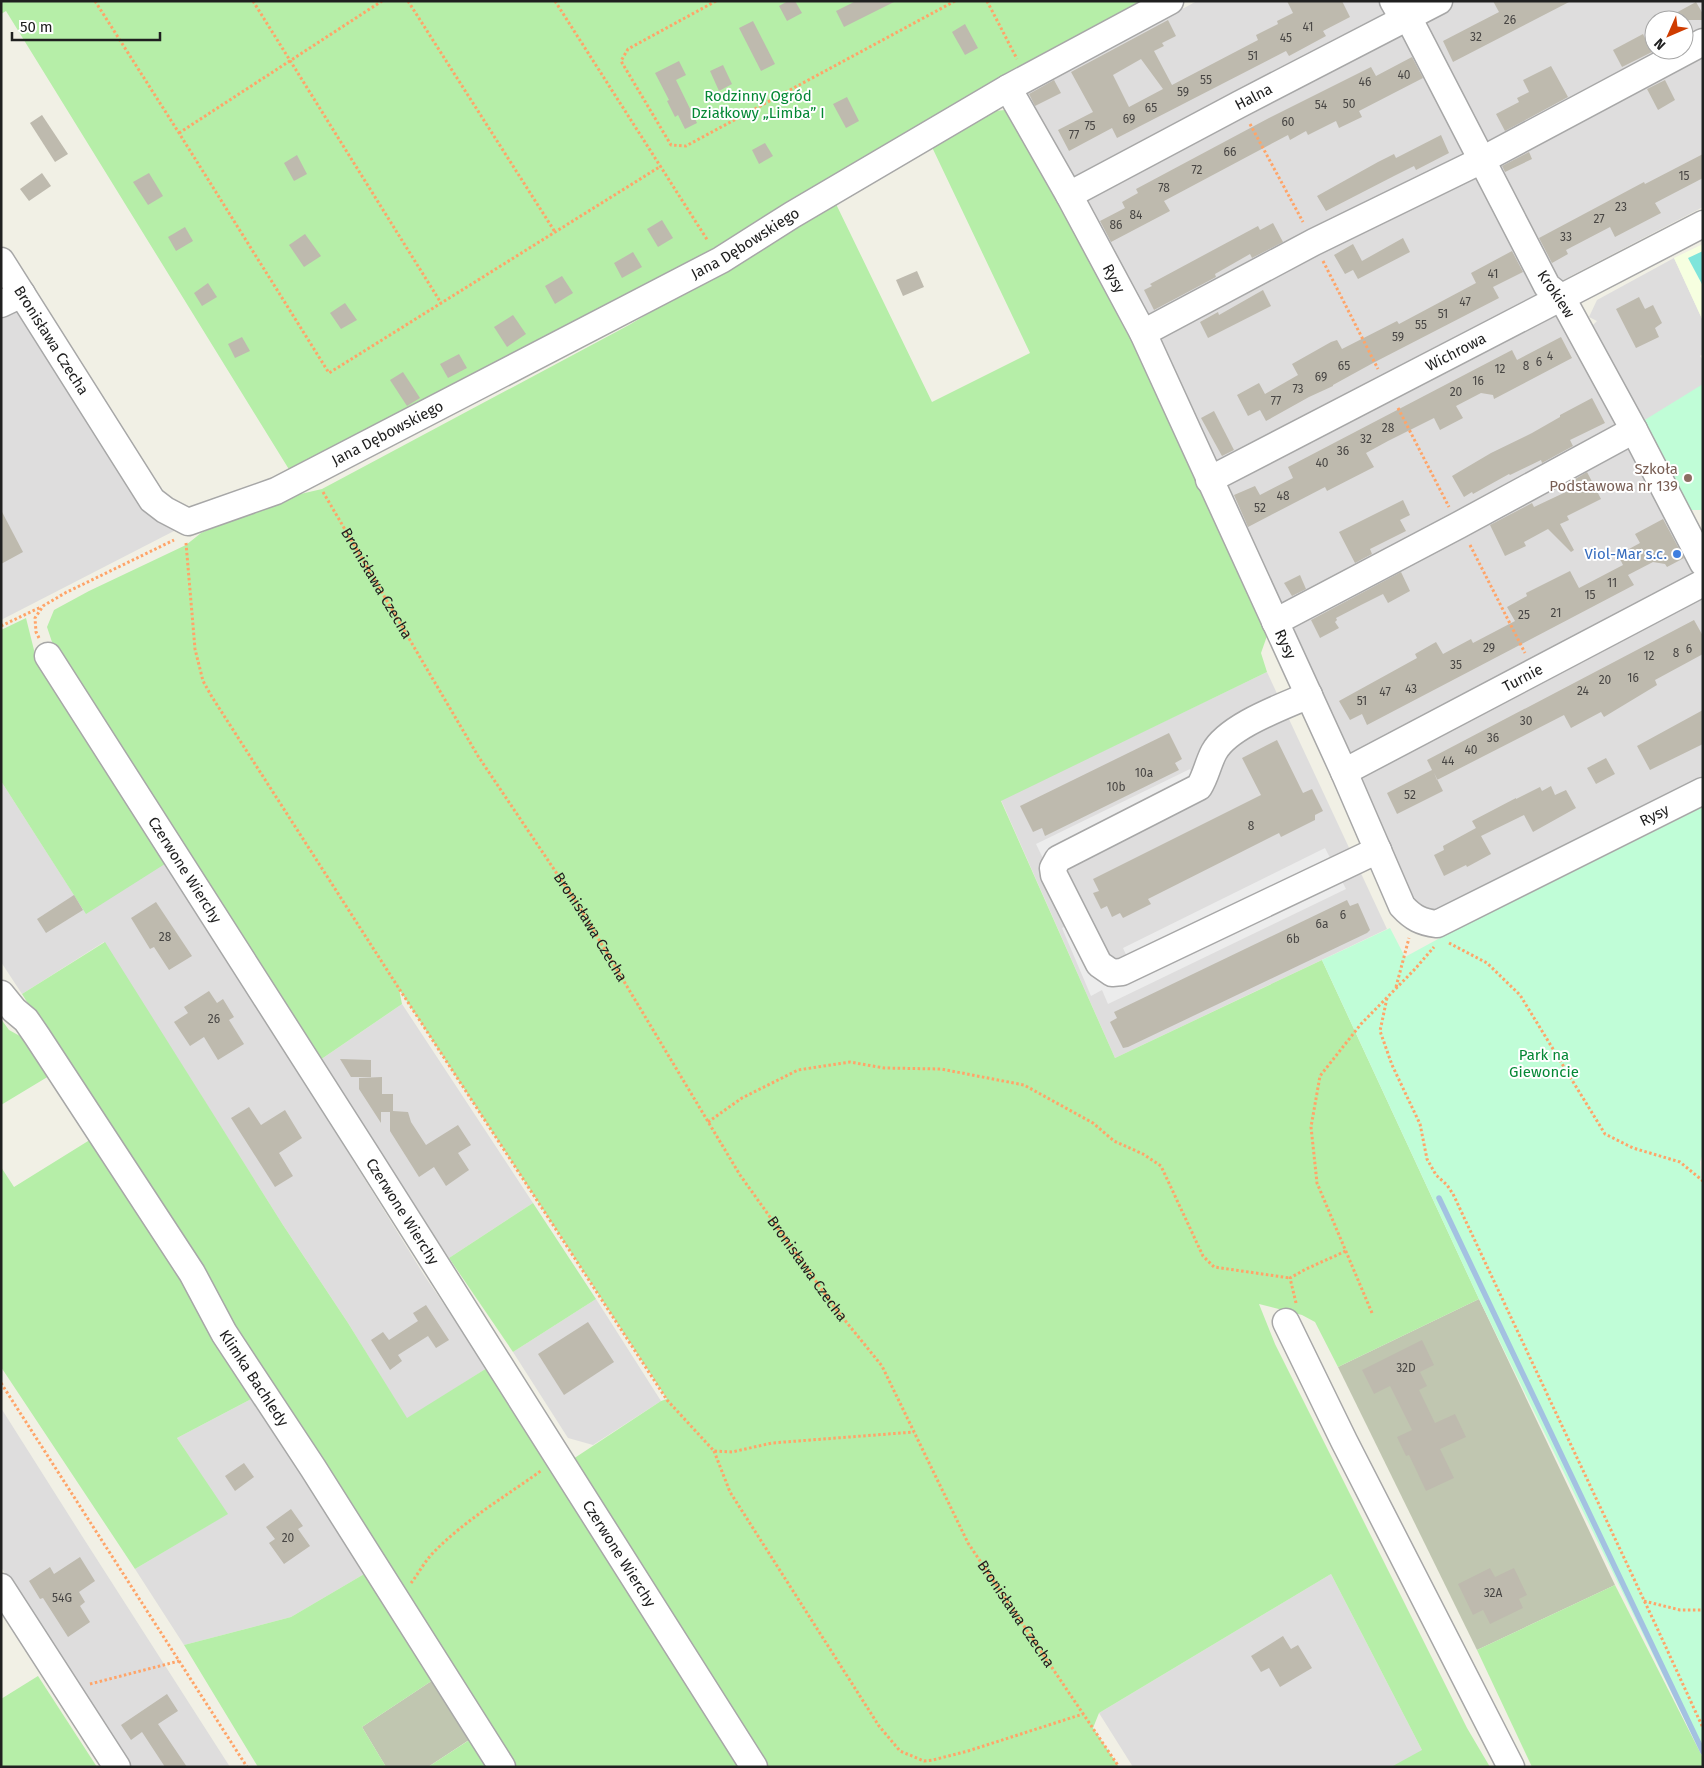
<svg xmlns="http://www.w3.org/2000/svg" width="1704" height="1768" font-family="'Fira Sans',sans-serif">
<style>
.residential{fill:#dedddd;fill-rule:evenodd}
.education{fill:#f6ffe0}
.construction{fill:#c0c6b0}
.grass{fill:#b6eea8}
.park{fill:#c0fdd7}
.pitch{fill:#7ee5db}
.parking{fill:#ececec}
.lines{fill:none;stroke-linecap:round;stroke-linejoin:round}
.stream{stroke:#a3c1e1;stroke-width:5.5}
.building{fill:#bebaae;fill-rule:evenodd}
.minor-casing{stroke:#a7a7a7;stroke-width:29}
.path{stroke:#ffa468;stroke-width:3;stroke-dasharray:2.5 2.5;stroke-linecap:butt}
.minor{stroke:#fff;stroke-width:26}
.education-dot{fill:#8d6e63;stroke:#fff;stroke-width:2}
.shop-dot{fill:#3f7fe0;stroke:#fff;stroke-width:2}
.labels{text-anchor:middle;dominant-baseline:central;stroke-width:4;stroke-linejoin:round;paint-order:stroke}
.number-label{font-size:12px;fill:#484644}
.park-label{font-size:15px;fill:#048835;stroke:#fff}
.street-label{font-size:15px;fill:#202020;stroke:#fff}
.education-label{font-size:15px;fill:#785e54;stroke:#fff;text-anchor:end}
.shop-label{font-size:15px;fill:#366cbe;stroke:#fff;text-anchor:end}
</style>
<rect width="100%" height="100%" fill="#f1f0e5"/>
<g class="residential">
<path d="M1197,1h506v206l-159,83 81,149 78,153v193l-279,137 -403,-826zM1654,20h30v30h-30z"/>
<polygon points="1674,258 1703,321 1703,354 1700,356 1703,360 1703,447 1656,447 1593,325 1597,321 1589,317 1597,300"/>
<polygon points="19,306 177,525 174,531 1,620 1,314"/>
<polygon points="1267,672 1387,929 1115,1058 1001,800"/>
<polygon points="1,781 74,895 168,862 424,1275 487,1368 407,1419 348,1323 283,1225 104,942 22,994 1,962"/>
<polygon points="402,1004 533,1203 449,1258 320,1060"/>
<polygon points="596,1299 661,1401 593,1445 568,1438 513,1352"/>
<polygon points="257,1396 371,1570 291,1617 184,1645 135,1569 227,1514 177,1438"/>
<polygon points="1,1408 82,1536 230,1767 128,1767 1,1567"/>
<polygon points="1331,1574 1422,1750 1490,1767 1133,1767 1099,1713"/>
</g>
<polygon class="education" points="1703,244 1703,321 1674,258"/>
<g class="construction">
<polygon points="1479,1299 1615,1585 1477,1650 1338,1367"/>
<polygon points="433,1680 469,1740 428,1767 386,1767 362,1727"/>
</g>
<g class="grass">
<polygon points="1,1 1147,1 723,245 290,471 6,11 1,14"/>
<polygon points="1005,110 1016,120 1133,332 1267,636 1261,653 1267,672 1001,801 1115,1058 1322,960 1479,1299 1338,1367 1315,1322 1302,1315 1259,1304 1275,1344 1467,1728 1490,1767 1391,1767 1422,1750 1331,1574 1099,1713 1093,1728 1119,1767 769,1767 570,1461 661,1401 667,1399 399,989 402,1004 320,1060 54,648 47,627 54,610 89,591 186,545 201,533 279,499 322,489 629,325 744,256 836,204 932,402 1030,353 931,145 995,111"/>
<polygon points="26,618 36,658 168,862 86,914 1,781 1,630"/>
<polygon points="105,942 283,1225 348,1323 407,1418 487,1368 744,1767 515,1767 202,1280 22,994"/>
<polygon points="1,1019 9,1030 29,1041 59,1070 1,1105"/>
<polygon points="101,1133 257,1396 177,1438 228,1514 135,1569 1,1367 1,1167 14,1187"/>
<polygon points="533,1203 596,1299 513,1352 449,1258"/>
<polygon points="371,1570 433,1680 362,1727 386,1767 258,1767 184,1645 291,1617"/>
<polygon points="1615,1585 1703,1758 1703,1767 1532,1767 1477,1650"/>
<polygon points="38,1676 97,1767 1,1767 1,1699"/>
<polygon points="474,1737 493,1767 428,1767"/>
</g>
<g class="park">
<polygon points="1703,384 1703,510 1689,510 1643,421"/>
<polygon points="1703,807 1703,1153 1700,1162 1703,1203 1703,1757 1479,1299 1322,960 1390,928 1405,957 1438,939"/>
</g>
<polygon class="pitch" points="1703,251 1703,286 1688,258"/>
<g class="parking">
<polygon points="1190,769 1204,798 1050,873 1036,844"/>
<polygon points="1325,848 1346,889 1108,1004 1102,990 1091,996 1062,928 1084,917 1104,954 1114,960 1128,959 1123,948"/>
</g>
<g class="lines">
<polyline class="stream" points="1439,1198 1703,1752"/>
</g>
<g class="building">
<polygon points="788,1 795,1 802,13 787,21 779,6"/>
<polygon points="856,1 896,1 844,27 836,11"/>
<path d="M1287,1h55l8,16 -27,14 3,5 -37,20 -3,-5 -169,87 -5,-10 -43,23 -11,-21 35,-18 -22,-40 97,-52 8,16 -14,7 2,3 -10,5 18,34 86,-45 -2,-5 22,-11 -1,-3 16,-8zM1141,59l22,30 -34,18 -16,-32z"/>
<polygon points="1493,1 1571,1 1453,62 1443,41 1499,12"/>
<polygon points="1696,2 1703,14 1703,20 1663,20"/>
<polygon points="753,21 775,64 761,71 739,28"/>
<polygon points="965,24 978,48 965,55 952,32"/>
<polygon points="1643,34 1652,52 1622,67 1613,50"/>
<polygon points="1412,57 1423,78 1359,111 1362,117 1339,128 1336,121 1308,135 1306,131 1290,140 1288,135 1164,201 1170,211 1111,242 1100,221 1125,208 1122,202 1138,193 1136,189 1269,118 1371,67 1376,76"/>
<polygon points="679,61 686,75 676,80 697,123 685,129 678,115 675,117 667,101 669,100 655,73"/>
<polygon points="723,65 732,84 719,91 710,71"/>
<polygon points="1551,66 1568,97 1505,131 1496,114 1519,102 1517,98 1529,92 1523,80"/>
<polygon points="1054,80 1061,93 1035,106 1029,94"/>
<polygon points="1665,80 1675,100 1658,110 1647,89"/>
<polygon points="847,97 859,121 846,128 833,104"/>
<polygon points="42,115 68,154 55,162 30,123"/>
<polygon points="1441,135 1449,153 1416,170 1414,166 1394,176 1326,211 1317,196 1378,162 1394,154 1396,158"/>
<polygon points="765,143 773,156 759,164 752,150"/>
<polygon points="1529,152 1532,159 1505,172 1502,166"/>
<polygon points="1703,154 1703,178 1655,203 1661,213 1615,237 1610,227 1566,250 1568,254 1552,263 1539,238 1644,182 1645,184"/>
<polygon points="297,155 307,174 294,181 284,163"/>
<polygon points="42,173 51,186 29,201 20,189"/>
<polygon points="149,173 163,196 148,205 133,182"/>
<polygon points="662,220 673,238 658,247 647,229"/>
<polygon points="1273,223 1283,242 1252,258 1250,254 1215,274 1216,277 1154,310 1144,290 1152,286 1150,284 1258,226 1260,230"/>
<polygon points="185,227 193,241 176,251 168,237"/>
<polygon points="305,234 321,256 304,267 289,245"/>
<polygon points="1403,238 1410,252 1358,279 1353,270 1345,274 1334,255 1353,244 1362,261"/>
<polygon points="1512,251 1523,272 1493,287 1499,298 1373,363 1333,385 1333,386 1309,397 1266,421 1260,410 1248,416 1237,395 1259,383 1265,394 1298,375 1292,364 1331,342 1337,340 1342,349 1397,321 1399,324 1476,283 1471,273"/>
<polygon points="633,252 642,267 622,278 614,263"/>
<polygon points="917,271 924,287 903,296 896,280"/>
<polygon points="562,276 573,293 555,304 545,286"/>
<polygon points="208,283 217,297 202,306 194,293"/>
<polygon points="1263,290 1271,306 1208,338 1200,322 1218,312 1219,315"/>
<polygon points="1639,297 1645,309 1653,305 1662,323 1655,328 1659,337 1636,348 1616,309"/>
<polygon points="345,303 357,320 341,329 330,313"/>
<polygon points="513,315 526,334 507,347 494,327"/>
<polygon points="242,337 250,351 235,358 228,344"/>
<polygon points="1561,337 1572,358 1494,399 1493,395 1481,393 1456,406 1463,418 1440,430 1434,418 1388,441 1366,453 1374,467 1327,491 1325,487 1248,527 1234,495 1255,486 1260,495 1293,478 1288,467 1512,350 1517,360"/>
<polygon points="459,354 467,368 448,378 440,364"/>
<polygon points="403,372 420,398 407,406 390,380"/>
<polygon points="1592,398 1605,423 1570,440 1573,446 1542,463 1541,460 1510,475 1509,474 1473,494 1472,492 1464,497 1452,476 1491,453 1532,433 1560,417 1560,415"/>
<polygon points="1214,411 1234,450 1222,456 1201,418"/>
<polygon points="1587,472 1601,499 1567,516 1569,520 1560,524 1574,550 1571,552 1548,529 1524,542 1526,546 1505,556 1490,525 1532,503 1534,507 1570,490 1567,484"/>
<polygon points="1403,500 1410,515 1400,520 1406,531 1370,549 1372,554 1355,563 1339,532"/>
<polygon points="1,510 23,552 1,564"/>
<polygon points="1663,519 1684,558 1667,567 1665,564 1653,562 1628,575 1634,585 1367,725 1362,714 1350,720 1339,701 1417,658 1415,654 1436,642 1443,654 1471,639 1473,643 1515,621 1507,607 1527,596 1526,593 1570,571 1579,588 1623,565 1618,555 1640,543 1635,534"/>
<polygon points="1401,572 1410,591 1388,603 1383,594 1361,605 1336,618 1337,620 1335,622 1339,628 1320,638 1311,620"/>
<polygon points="1300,575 1306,589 1292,596 1284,583"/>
<polygon points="1694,620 1703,636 1703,654 1655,680 1657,685 1604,717 1601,712 1571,728 1564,715 1437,780 1434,773 1443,791 1397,814 1387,793 1432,770 1427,760"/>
<polygon points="1703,710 1703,744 1650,770 1637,746"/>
<polygon points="1169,733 1182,759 1175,763 1179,770 1045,836 1042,828 1033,832 1020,806"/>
<polygon points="1277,740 1303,793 1312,789 1323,811 1315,815 1315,820 1281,837 1279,833 1148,899 1151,904 1123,918 1120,913 1112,917 1107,906 1101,909 1093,893 1099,891 1093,879 1261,795 1242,758"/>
<polygon points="1606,758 1615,774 1596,784 1587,768"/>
<polygon points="1551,786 1555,795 1566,790 1576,808 1533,832 1524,815 1481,836 1491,854 1467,867 1466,865 1444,876 1434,855 1444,850 1443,846 1476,828 1472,821 1516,798 1516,799 1540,787 1542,791"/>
<polygon points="74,895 83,910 46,933 37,919"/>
<polygon points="1347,900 1350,906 1358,903 1370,930 1367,933 1128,1047 1123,1048 1110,1022 1117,1018 1114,1012"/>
<polygon points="156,902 192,956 169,970 154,947 150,949 131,918"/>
<polygon points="209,991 217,1003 223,999 234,1017 229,1020 244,1044 218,1060 204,1037 190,1046 174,1022 188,1013 184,1007"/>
<polygon points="340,1059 371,1060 371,1077 351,1077"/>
<polygon points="382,1077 382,1094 393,1094 393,1111 408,1112 411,1122 426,1145 458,1125 471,1145 458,1153 469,1170 446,1186 434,1167 419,1177 390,1131 390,1112 381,1112 381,1123 359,1089 359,1078"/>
<polygon points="249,1107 261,1125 285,1110 302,1138 279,1153 293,1176 275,1187 231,1118"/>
<polygon points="426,1305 449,1340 436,1348 428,1336 398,1355 402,1361 390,1370 371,1340 383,1332 389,1340 418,1321 413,1313"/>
<polygon points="588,1322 614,1362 564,1395 538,1354"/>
<polygon points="1422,1340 1434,1365 1420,1372 1427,1386 1419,1390 1435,1423 1455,1414 1466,1437 1440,1449 1454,1478 1426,1491 1409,1455 1406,1456 1397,1437 1412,1430 1390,1386 1374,1394 1362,1370"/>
<polygon points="244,1463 254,1477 235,1491 225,1476"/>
<polygon points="291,1509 303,1526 298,1529 310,1546 284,1564 269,1543 275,1539 266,1527"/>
<polygon points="80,1557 95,1581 79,1592 85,1602 80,1606 90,1622 68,1637 43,1598 40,1599 29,1581 50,1567 54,1574"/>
<polygon points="1490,1568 1495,1577 1514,1568 1527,1595 1519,1599 1523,1608 1490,1624 1483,1610 1473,1615 1458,1584"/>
<polygon points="1283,1636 1291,1649 1298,1645 1312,1668 1280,1687 1269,1668 1261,1672 1251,1656"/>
<polygon points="167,1694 178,1711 158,1724 187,1767 165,1767 142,1732 131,1740 121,1725"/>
</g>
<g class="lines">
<defs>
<g id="minor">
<polyline points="1393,1 1400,13 1408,17 1547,286 1562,298 1634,430 1703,563"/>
<path id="s2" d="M1008,88l61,107 74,138 201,439 58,134c11,12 19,16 35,18l266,-133"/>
<path id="s3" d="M1069,195l171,-91 199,-103"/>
<path id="s4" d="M1,261l151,239 13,10 23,12 88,-31 445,-231 71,-45 216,-127 162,-87"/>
<polyline points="1,304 22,294"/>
<polyline points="1143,333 1314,242 1482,160 1703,42"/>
<path id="s5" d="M1209,480l494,-256"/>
<polyline points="1275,622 1459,525 1634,430"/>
<path id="s6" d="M48,656l318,498 388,613"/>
<path d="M1309,695c-27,12 -81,31 -95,57 -6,11 -8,24 -15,35l-141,72 -5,9 1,7 45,89 13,9 10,-1 256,-122"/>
<path id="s7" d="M1344,772l359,-189"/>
<path id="s8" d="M1,994l13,16 12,10 11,16 155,237 32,60 89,135 189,299"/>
<polyline points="1286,1322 1344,1441 1511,1767"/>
<polyline points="1,1587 117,1767"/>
</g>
</defs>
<use href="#minor" class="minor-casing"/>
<g class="path">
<polyline points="95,1 179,133 329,373 661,166"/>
<polyline points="253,1 441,303"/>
<polyline points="408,1 555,232"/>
<polyline points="555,1 708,241"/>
<polyline points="716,1 628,49 621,61 671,145 686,146 955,1"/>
<polyline points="987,1 1017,59"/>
<polyline points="1250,124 1303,222"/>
<polyline points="179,133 382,1"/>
<polyline points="1323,261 1378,369"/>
<polyline points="1398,408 1449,507"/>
<path id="s1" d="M323,492l155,264 102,152 160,267 95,133 47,58 86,177 151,224"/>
<polyline points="186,543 195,649 203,681 212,697 398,987 667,1400 714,1451 732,1452 772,1443 914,1432"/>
<polyline points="1470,545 1525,653"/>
<polyline points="1,626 41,607"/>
<polyline points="39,638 36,632 35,618 43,606 65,593 174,540"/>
<polyline points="1449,943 1487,963 1520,995 1605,1134 1633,1148 1680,1162 1703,1181"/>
<polyline points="1396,987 1409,938"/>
<polyline points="1387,998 1380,1031 1392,1065 1420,1124 1427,1159 1436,1175 1447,1185 1453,1194 1658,1630 1703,1728"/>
<polyline points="708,1122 742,1098 798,1070 850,1062 884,1068 941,1069 1024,1085 1093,1123 1114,1141 1143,1154 1161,1166 1203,1256 1214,1267 1290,1278"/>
<polyline points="1296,1303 1290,1278 1306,1269 1346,1251"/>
<polyline points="1372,1313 1317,1183 1311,1127 1320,1076 1361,1024 1415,969 1434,947"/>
<polyline points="1,1383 247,1767"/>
<polyline points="714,1451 730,1492 879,1726 900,1751 924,1761 933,1760 968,1751 1083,1714"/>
<path d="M411,1583c7,-9 13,-20 20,-28 32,-34 74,-58 111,-85"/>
<polyline points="1644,1601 1680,1610 1703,1610"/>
<polyline points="90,1684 179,1661"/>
</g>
<use href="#minor" class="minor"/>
</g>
<circle class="education-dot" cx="1688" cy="478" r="5"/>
<circle class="shop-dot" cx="1677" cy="554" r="5"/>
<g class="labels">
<g class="number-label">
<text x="1510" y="20">26</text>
<text x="1308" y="27">41</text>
<text x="1476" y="37">32</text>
<text x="1286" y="38">45</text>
<text x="1253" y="56">51</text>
<text x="1404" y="75">40</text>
<text x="1206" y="80">55</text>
<text x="1365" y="82">46</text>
<text x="1183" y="92">59</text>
<text x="1349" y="104">50</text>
<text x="1321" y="105">54</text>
<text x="1151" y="108">65</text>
<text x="1129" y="119">69</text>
<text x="1288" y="122">60</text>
<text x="1090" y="126">75</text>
<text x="1074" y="135">77</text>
<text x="1230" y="152">66</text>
<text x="1197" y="170">72</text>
<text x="1684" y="176">15</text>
<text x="1164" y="188">78</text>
<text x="1621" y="207">23</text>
<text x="1136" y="215">84</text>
<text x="1599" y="219">27</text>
<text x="1116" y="225">86</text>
<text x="1566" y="237">33</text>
<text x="1493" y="274">41</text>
<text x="1465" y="302">47</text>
<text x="1443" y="314">51</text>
<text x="1421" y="325">55</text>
<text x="1398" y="337">59</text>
<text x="1550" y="356">4</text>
<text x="1539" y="362">6</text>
<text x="1344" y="366">65</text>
<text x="1526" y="366">8</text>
<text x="1500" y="369">12</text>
<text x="1321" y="377">69</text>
<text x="1478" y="381">16</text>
<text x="1298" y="389">73</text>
<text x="1456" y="392">20</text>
<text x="1276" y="401">77</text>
<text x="1388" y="428">28</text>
<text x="1366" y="439">32</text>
<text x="1343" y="451">36</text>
<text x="1322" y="463">40</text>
<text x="1283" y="496">48</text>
<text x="1260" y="508">52</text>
<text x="1612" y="583">11</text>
<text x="1590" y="595">15</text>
<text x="1556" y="613">21</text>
<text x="1524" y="615">25</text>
<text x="1489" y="648">29</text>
<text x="1689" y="649">6</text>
<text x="1676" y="653">8</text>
<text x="1649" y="656">12</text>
<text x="1456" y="665">35</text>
<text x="1633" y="678">16</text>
<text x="1605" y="680">20</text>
<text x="1411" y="689">43</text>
<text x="1583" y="691">24</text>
<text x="1385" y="692">47</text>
<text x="1362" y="701">51</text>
<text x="1526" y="721">30</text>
<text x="1493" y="738">36</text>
<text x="1471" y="750">40</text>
<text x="1448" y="761">44</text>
<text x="1144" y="773">10a</text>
<text x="1116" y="787">10b</text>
<text x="1410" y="795">52</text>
<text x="1251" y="826">8</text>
<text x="1343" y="915">6</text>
<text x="1322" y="924">6a</text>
<text x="165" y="937">28</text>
<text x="1293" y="939">6b</text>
<text x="214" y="1019">26</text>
<text x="1406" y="1368">32D</text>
<text x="288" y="1538">20</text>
<text x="1493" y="1593">32A</text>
<text x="62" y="1598">54G</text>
</g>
<g class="park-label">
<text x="758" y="96">Rodzinny Ogród<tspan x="758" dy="17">Działkowy „Limba” I</tspan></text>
<text x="1544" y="1055">Park na<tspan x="1544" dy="17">Giewoncie</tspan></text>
</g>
<g class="street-label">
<text stroke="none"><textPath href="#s3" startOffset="209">Halna</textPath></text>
<text stroke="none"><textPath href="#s4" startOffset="949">Jana Dębowskiego</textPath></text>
<text stroke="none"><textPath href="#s2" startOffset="218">Rysy</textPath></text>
<text transform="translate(1556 294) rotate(56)">Krokiew</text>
<text stroke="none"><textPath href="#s4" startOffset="94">Bronisława Czecha</textPath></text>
<text stroke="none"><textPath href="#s5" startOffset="278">Wichrowa</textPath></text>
<text stroke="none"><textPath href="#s4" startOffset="544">Jana Dębowskiego</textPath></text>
<text stroke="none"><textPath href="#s1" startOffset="106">Bronisława Czecha</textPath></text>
<text stroke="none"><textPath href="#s2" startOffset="622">Rysy</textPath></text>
<text stroke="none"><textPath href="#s7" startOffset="202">Turnie</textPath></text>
<text stroke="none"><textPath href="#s2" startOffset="1192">Rysy</textPath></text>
<text stroke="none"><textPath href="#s6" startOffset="254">Czerwone Wierchy</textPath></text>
<text stroke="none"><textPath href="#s1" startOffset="511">Bronisława Czecha</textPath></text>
<text stroke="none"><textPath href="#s6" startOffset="659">Czerwone Wierchy</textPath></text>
<text stroke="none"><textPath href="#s1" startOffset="916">Bronisława Czecha</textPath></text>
<text stroke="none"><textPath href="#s8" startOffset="461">Klimka Bachledy</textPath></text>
<text stroke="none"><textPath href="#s6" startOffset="1064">Czerwone Wierchy</textPath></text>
<text stroke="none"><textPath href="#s1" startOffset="1321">Bronisława Czecha</textPath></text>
</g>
<g class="education-label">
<text x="1678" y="469">Szkoła<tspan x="1678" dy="17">Podstawowa nr 139</tspan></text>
</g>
<g class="shop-label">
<text x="1667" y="554">Viol-Mar s.c.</text>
</g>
</g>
<rect width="1704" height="1768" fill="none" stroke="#202020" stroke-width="5"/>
<g transform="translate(1669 35) rotate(225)"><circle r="24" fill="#ffffff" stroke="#a6a6a6"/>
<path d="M0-4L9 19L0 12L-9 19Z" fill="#cf3c00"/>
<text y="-8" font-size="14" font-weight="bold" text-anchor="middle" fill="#202020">N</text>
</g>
<path d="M12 32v8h148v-8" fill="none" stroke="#202020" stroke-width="2.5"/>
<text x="20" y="32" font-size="15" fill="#202020" stroke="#ffffff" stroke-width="4" paint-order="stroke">50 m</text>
</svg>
